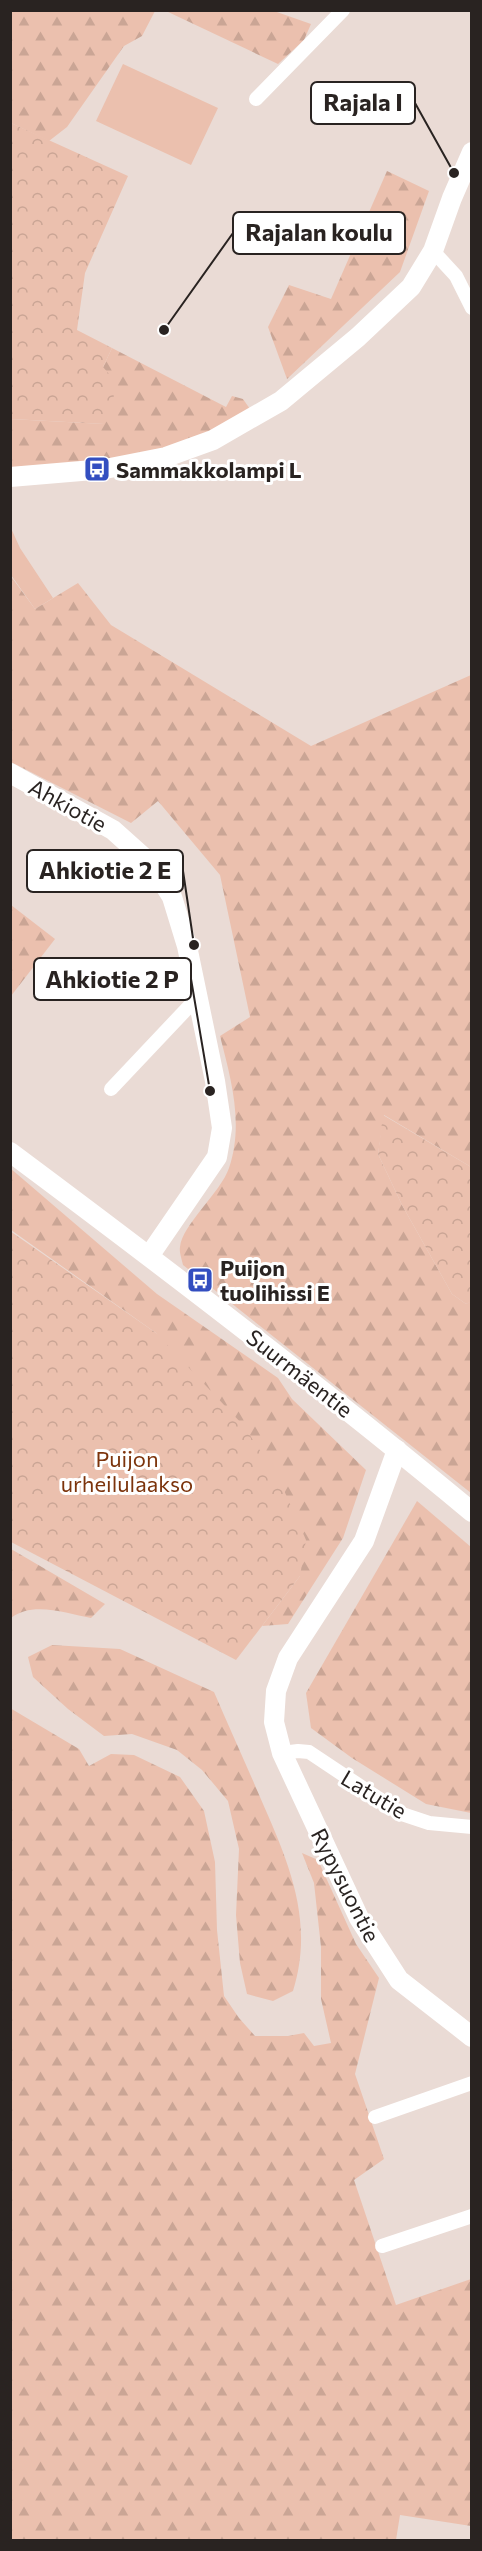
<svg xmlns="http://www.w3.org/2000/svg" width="482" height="2551" font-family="Commissioner,sans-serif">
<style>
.grass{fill:#ebc0ae}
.forest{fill:url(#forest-firs)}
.park{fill:url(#park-crowns)}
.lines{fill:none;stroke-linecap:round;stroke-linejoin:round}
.street{stroke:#fff;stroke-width:14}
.secondary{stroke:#fff;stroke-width:20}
.labels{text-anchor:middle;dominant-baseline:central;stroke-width:6;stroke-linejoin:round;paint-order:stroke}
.poi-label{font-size:22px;font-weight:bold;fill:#292321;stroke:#fff;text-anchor:start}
.street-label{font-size:22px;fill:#292321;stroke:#fff}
.park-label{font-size:22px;fill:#7c340c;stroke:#fff}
.leader{fill:none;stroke:#292321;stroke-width:2}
.callout-dot{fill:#292321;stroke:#fff;stroke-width:2}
.callout{fill:#fff;stroke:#292321;stroke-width:2}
.callout-label{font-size:24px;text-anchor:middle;font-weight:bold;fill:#292321}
</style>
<defs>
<pattern id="forest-firs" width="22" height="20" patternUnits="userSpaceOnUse" patternTransform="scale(1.5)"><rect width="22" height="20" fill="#ebc0ae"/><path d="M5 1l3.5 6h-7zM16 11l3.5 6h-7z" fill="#caa595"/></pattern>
<pattern id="park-crowns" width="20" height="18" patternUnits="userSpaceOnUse" patternTransform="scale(1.5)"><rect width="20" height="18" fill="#ebc0ae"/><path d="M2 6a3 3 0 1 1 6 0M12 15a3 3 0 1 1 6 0" fill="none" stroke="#caa595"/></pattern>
</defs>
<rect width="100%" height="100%" fill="#eadbd5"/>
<g class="grass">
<polygon points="123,64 218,108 191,165 96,121"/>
<polygon points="10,526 20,548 53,598 35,609 11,575"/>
</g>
<g class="forest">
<polygon points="11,11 155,11 142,36 124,46 67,127 49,141 11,123"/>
<polygon points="166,11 274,11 311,24 304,40 278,64"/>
<polygon points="387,171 429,191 400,272 287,379 268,327 289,285 331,299"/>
<polygon points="112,348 226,407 232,396 243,399 250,409 186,444 117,462 11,468 10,419 104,424 103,367"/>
<path d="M10,575l25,34 43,-26 33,42 200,121 160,-71v492l-87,-52 -6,39 24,51 50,89 14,10 5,-3v192l-288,-228c-1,-5 -4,-13 -3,-18 2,-22 41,-55 49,-79 15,-44 2,-89 -9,-132l30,-19 -30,-142 -62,-74 -27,22 -120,-61z"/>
<polygon points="11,905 55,939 11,996"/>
<polygon points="10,1168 157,1294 278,1378 292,1399 366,1470 343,1538 288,1624 262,1626 300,1576 156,1333 11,1230"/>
<polygon points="417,1501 471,1547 471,1813 426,1804 352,1758 311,1728 306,1693"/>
<path d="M11,1549l94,55 -14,14c-25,-5 -59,-17 -80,0z"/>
<path d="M52,1645l68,4 94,43c15,35 31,70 46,105 28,64 55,123 33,194l-20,10 -26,-7 -7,-31 -4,-48 3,-66 -11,-48 -26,-31 -25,-20 -45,-16 -28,2 -36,-27 -35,-32 -5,-20z"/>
<polygon points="10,1708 79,1749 89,1766 111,1754 134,1755 180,1777 204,1811 215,1862 217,1930 224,1996 239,2018 255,2036 288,2036 304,2033 314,2046 331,2043 321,1999 321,1947 314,1883 302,1853 318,1860 356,1944 379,1978 355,2074 384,2159 354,2180 396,2305 471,2279 471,2526 400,2515 396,2540 11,2540"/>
</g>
<g class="park">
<polygon points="11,123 128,176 85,273 77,330 112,348 103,367 118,384 104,424 11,419"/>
<polygon points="383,1115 471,1167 472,1301 466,1304 452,1294 402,1205 378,1154"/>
<polygon points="10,1231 156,1333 243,1425 279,1479 306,1540 300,1576 236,1660 11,1542"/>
</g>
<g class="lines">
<g class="street">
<polyline points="256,99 343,10"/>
<polyline points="433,251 456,276 472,308"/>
<polyline points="111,1089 196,999"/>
<polyline points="282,1753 298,1751 309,1752 402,1814 429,1823 472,1827"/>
<polyline points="375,2117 472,2083"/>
<polyline points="382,2246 472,2216"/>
</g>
<g class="secondary">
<polyline points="10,477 105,469 166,457 213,440 281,401 358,337 411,287 433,251 452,198 472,152"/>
<polyline points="10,773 113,830 151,864 172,897 187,946 215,1081 222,1128 217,1157 149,1256"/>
<path d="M10,1152c157,117 312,235 462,360"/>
<polyline points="397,1450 364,1541 288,1658 276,1691 274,1722 282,1753 359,1918 399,1980 472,2037"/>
</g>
</g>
<defs>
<symbol id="bus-square" viewBox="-11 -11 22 22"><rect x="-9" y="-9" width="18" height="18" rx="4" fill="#334ec0" stroke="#fff"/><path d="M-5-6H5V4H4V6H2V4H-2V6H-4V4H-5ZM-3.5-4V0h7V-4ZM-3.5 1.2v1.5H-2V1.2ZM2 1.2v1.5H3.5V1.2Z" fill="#fff"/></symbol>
</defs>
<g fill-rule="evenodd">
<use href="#bus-square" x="82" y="454" width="30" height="30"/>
<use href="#bus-square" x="185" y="1265" width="30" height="30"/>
</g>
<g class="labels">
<g class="poi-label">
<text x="116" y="469">Sammakkolampi L</text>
<text x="220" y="1267">Puijon<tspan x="220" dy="25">tuolihissi E</tspan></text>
</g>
<g class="street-label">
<text transform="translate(68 805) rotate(29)">Ahkiotie</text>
<text transform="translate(300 1373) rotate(38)">Suurmäentie</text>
<text transform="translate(374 1794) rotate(31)">Latutie</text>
<text transform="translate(346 1885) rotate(63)">Rypysuontie</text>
</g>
<g class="park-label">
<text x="127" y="1458">Puijon<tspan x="127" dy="25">urheilulaakso</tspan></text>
</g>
</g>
<path class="leader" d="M454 173L415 103M164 330L233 233M194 945L183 871M210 1091L191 979"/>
<g class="callout-dot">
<circle cx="454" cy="173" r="6"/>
<circle cx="164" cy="330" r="6"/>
<circle cx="194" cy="945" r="6"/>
<circle cx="210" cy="1091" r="6"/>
</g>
<g class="callout">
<rect x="311" y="82" width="104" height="42" rx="6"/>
<rect x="233" y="212" width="172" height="42" rx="6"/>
<rect x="27" y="850" width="156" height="42" rx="6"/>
<rect x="34" y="958" width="157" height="42" rx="6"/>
</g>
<g class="callout-label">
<text x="363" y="111">Rajala I</text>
<text x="319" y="241">Rajalan koulu</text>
<text x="105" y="879">Ahkiotie 2 E</text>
<text x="112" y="988">Ahkiotie 2 P</text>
</g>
<rect width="482" height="2551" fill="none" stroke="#292321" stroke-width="24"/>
</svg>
